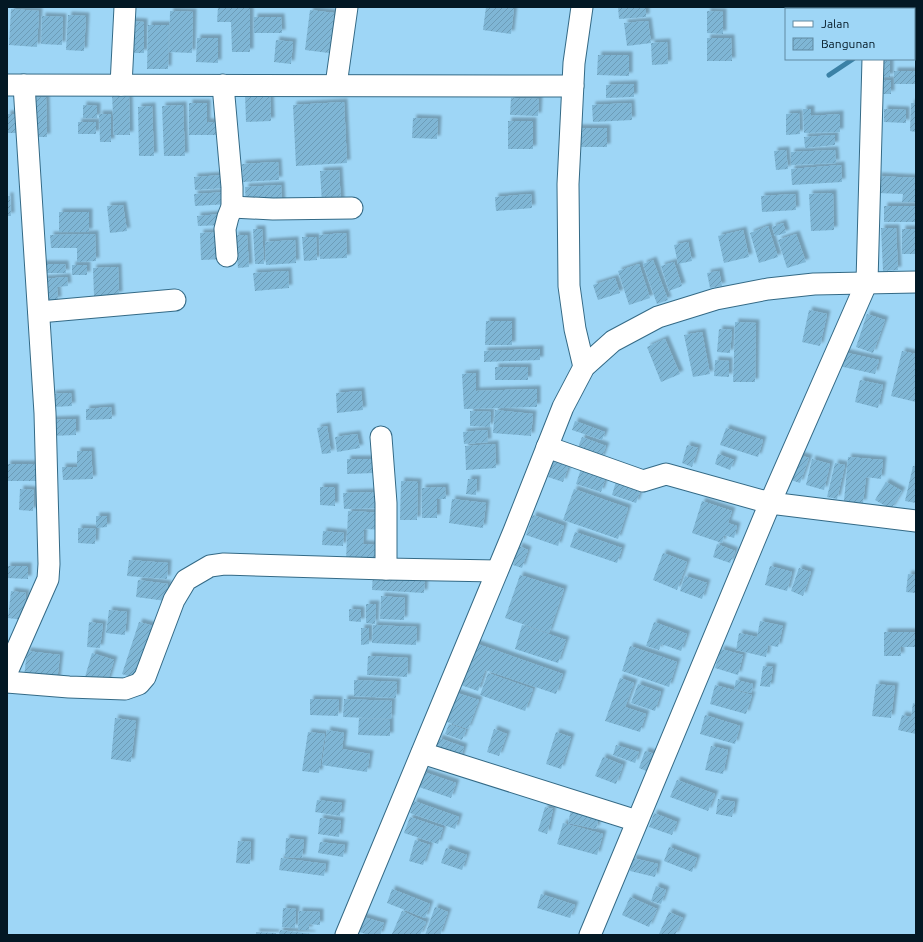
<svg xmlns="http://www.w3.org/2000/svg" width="923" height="942" font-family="Ubuntu,sans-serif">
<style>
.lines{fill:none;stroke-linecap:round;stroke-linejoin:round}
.stream{stroke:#3b81a6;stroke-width:5}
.building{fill:url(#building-hatch);filter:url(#shadow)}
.minor-casing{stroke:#346a86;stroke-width:23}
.minor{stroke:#fff;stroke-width:21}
</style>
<defs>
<pattern id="building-hatch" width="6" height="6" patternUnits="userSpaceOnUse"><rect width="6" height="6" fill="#7fb6d5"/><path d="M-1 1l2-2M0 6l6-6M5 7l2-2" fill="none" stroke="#6c9cb7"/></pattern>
<filter id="shadow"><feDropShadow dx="3.5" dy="-3.5" stdDeviation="1" flood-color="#0004"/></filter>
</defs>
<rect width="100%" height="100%" fill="#9ed6f6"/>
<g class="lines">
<g class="stream">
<polyline points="914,54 916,54"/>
<polyline points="829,75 853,59"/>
</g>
</g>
<g class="building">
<polygon points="218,7 250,7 250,52 232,52 231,22 217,22"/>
<polygon points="486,7 514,8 511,34 483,30"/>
<polygon points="618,7 646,7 646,17 619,19"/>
<polygon points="11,9 39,11 37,47 9,45"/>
<polygon points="310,10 334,13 329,53 305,50"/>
<polygon points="170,11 193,12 192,53 169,52"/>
<polygon points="707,11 723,12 723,34 707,33"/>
<polygon points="68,15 86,16 84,51 66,50"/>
<polygon points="42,16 63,17 62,45 41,44"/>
<polygon points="254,17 281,17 282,33 254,33"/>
<polygon points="127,21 144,22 144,53 126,53"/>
<polygon points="648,21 651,43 627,46 624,23"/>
<polygon points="148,25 169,25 168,69 147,69"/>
<polygon points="197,38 218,38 218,63 196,62"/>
<polygon points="707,38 731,38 732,61 707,61"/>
<polygon points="276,40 293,42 291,64 274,62"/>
<polygon points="667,42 668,64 652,65 651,43"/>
<polygon points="598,55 629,55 629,76 597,75"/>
<rect x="879" y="61" width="11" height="16"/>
<rect x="894" y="71" width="22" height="13"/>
<rect x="879" y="80" width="12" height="14"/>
<polygon points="634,84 634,97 606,98 606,85"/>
<polygon points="270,93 271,121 246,122 245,94"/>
<polygon points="112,95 129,95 130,135 114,135"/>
<polygon points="46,97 47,137 31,137 30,98"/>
<polygon points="511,98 539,99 538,116 510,115"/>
<polygon points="344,102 347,163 296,166 293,105"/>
<polygon points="189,103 207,103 207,122 222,122 222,135 189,135"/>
<polygon points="631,103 632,120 593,122 592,105"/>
<polygon points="911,103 916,103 916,132 910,131"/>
<polygon points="83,105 97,106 97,118 83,118"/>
<polygon points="183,105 185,156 164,156 162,106"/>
<polygon points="152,106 154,156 139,156 138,107"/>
<polygon points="803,109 811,109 811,116 840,114 840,132 804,133"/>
<polygon points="884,109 906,110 906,123 884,122"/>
<polygon points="799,113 800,134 786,135 786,114"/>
<rect x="7" y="114" width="11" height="19"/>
<polygon points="99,114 111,114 111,142 100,142"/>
<polygon points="413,118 438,119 437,139 412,138"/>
<rect x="508" y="121" width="25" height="28"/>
<rect x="78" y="122" width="18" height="12"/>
<rect x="575" y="128" width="32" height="19"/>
<polygon points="835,135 835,145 805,148 804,137"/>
<polygon points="786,150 788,169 776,170 774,151"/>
<polygon points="835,150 836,163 791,165 791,152"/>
<polygon points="278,162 279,180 243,182 242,164"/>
<polygon points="841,165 842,182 792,185 791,169"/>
<polygon points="339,170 341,202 322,203 320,171"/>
<polygon points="224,175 225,188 195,190 194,177"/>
<polygon points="878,176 916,178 916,202 902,202 903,194 877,193"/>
<polygon points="281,185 282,205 246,207 245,187"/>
<polygon points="229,192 229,204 195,206 194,194"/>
<polygon points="833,193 834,230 811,231 809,194"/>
<polygon points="531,194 532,208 496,211 495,197"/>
<polygon points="795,194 796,210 762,212 761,196"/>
<polygon points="7,196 10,196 11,216 7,216"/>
<polygon points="123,205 127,231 110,233 107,206"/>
<rect x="884" y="206" width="32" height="16"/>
<rect x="59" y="212" width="30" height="20"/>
<polygon points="222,214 223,225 198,226 197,216"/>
<polygon points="783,223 786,233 775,236 772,227"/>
<polygon points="768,226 778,257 759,263 750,233"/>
<polygon points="881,228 896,228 898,270 883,271"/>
<polygon points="253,229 262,229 264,264 255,264"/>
<rect x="902" y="229" width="14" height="25"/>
<polygon points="743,230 749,257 724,263 718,236"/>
<polygon points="224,232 226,259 201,260 200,233"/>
<polygon points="346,233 347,258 320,259 319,235"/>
<polygon points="95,234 96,261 77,262 77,248 51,248 50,235"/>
<polygon points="796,234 806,262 787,268 778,240"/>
<polygon points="235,235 247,235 249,267 238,268"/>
<polygon points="302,237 316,237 317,260 304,261"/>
<polygon points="295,240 296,263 266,265 265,242"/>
<polygon points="688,242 692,261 678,264 674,245"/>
<polygon points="653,260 668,300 657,304 643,264"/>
<polygon points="674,262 682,286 669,291 661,266"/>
<polygon points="42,264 65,264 66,273 42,273"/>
<polygon points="639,264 650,298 629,305 618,271"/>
<rect x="72" y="265" width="15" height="10"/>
<polygon points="118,267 119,295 94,296 93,268"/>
<polygon points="288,271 289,288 255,291 253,273"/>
<polygon points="719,271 722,286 710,288 707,273"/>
<polygon points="67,277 68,286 57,287 58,300 45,301 43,279"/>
<polygon points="615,278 620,293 598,300 593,285"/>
<polygon points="809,310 827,314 820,346 802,342"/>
<polygon points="867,314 885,320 873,353 856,347"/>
<polygon points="486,321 512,321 512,345 485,345"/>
<polygon points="735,322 756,323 755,382 733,382"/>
<polygon points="719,329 732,330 730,353 717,352"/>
<polygon points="702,332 710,374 693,377 684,335"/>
<polygon points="665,339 680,374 661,382 647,347"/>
<polygon points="540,349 540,360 484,362 484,351"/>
<polygon points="902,351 916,354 916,402 891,396"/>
<polygon points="843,352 879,360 875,374 839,366"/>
<polygon points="715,360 729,361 729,377 714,376"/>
<rect x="495" y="367" width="33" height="13"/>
<polygon points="476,373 476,391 537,389 537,407 464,409 462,374"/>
<polygon points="860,380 883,385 878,408 855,402"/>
<polygon points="361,391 363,410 337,413 336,393"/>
<polygon points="71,393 72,406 53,407 52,394"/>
<polygon points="111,407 112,419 86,420 86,409"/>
<polygon points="495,410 533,414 531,436 493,433"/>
<polygon points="470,411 491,412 490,427 470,426"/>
<polygon points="76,419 76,435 51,436 50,420"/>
<polygon points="575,421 605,432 602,440 572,430"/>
<polygon points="327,426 331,453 322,454 317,428"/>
<polygon points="726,428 763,440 758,457 720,445"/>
<polygon points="487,430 488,442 464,444 463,432"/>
<polygon points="357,434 360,448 337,452 335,437"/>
<polygon points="582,437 606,446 601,459 577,450"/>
<polygon points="495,444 496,468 466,470 465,446"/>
<polygon points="687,445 698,448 692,467 682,463"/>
<polygon points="77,451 91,451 93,479 63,480 62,467 77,467"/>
<polygon points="718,454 734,460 730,470 715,464"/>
<polygon points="799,455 809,458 800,483 791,480"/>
<polygon points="555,457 570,462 563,482 548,477"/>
<polygon points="848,457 883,460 881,479 866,477 863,503 844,501"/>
<polygon points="347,459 374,459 374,473 347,474"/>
<polygon points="812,459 830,464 824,490 806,485"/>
<polygon points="835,463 845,465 837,499 827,497"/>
<rect x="7" y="464" width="29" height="17"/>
<polygon points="582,466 607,474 601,492 576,484"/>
<polygon points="913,466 916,466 916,503 905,501"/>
<polygon points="617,478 642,486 636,503 612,495"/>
<polygon points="468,479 477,479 476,495 466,494"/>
<polygon points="401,481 418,482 417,520 400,520"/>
<polygon points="886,482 902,491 891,509 875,500"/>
<polygon points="320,487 335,487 335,506 320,505"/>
<polygon points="445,487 446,499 437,499 437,518 422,518 422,488"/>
<polygon points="20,489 34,490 33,511 19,510"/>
<polygon points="574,489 628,508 618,539 563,520"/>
<polygon points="379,492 379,508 344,509 343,493"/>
<polygon points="452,499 486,503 483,528 449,523"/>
<polygon points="702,501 732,511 728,523 737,526 734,538 724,535 722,543 692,533"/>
<polygon points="348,511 386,513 385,530 364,529 363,544 385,545 384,563 346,561"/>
<polygon points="533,515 564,526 558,546 526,535"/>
<polygon points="96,516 107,516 107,527 96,528"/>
<polygon points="78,528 96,529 95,544 78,543"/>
<polygon points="323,531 344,533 343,546 322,545"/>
<polygon points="575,532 622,548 617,563 570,547"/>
<polygon points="717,544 735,551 730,563 713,557"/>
<polygon points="519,546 528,550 522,568 513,565"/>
<polygon points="663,553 687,562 677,590 653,580"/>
<polygon points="129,560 168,563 167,579 127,576"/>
<polygon points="7,566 28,566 28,579 7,578"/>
<polygon points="770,566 792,572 787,591 765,585"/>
<polygon points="799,568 811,572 803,596 791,591"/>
<polygon points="373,573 425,576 424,593 372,590"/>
<polygon points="908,574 916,575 916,593 906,592"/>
<polygon points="520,575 564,589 549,633 505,618"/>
<polygon points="685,576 707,583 702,599 680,591"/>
<polygon points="138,580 168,584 166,601 136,597"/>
<polygon points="11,591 26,593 23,620 8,618"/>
<polygon points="381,596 405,598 404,620 380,619"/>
<polygon points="366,604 376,604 375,624 366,623"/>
<polygon points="349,609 361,610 361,622 349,621"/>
<polygon points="109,610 127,612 125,635 106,633"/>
<polygon points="760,621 783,626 778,647 768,645 766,657 736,650 739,633 757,637"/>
<polygon points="89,622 103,624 100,648 87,647"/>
<polygon points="139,622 154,626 137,679 122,674"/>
<polygon points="654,622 687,634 681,651 661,644 659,650 646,646"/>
<polygon points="373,625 417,627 416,645 372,643"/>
<polygon points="522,625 566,640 558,663 515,649"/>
<polygon points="361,628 369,628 369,644 361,645"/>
<polygon points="884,632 916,632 916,647 900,647 901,656 884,656"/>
<polygon points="469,641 563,674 556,694 485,670 478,691 455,683"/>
<polygon points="630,646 677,662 669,687 622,671"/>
<polygon points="721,649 743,655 738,675 715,668"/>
<polygon points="27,651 60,655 57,681 24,677"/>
<polygon points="92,653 114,660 107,683 85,677"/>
<polygon points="368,656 408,658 407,677 367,675"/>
<polygon points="763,666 773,667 770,687 760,686"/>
<polygon points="488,673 533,689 525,711 480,695"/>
<polygon points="620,678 634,683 625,707 646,714 640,732 605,721"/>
<polygon points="354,680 397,682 396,698 354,696"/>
<polygon points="736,680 753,684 751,693 734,689"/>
<polygon points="638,684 661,692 655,711 631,703"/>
<polygon points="876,684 895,686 891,718 872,716"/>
<polygon points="715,685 752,695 746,714 710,704"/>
<polygon points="451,691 479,700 468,729 441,720"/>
<polygon points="310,699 339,700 338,716 310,715"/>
<polygon points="344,699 392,701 391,719 343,717"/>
<polygon points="913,703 916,704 916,734 898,730 902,715 911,717"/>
<polygon points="705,715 740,726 735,744 700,734"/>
<polygon points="115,718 136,721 131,762 111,759"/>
<polygon points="359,718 390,720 390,736 358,735"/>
<polygon points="449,724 466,730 462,740 445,734"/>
<polygon points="494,729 507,734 499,756 487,752"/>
<polygon points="327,730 344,733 342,749 370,754 367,772 322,765"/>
<polygon points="308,732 325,734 319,773 302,771"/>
<polygon points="556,732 571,737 561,769 546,764"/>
<polygon points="439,738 464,747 460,760 435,751"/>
<polygon points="616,745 639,752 635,763 613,755"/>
<polygon points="711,746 728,750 723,774 705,770"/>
<polygon points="645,751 655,754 649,772 639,768"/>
<polygon points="603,757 623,765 616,784 595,776"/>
<polygon points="421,771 456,783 451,798 416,786"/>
<polygon points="677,780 715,794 708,811 670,797"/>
<polygon points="718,799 735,802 732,817 716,814"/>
<polygon points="317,800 342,803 340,816 315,812"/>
<polygon points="414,801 459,817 455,829 410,813"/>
<polygon points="572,806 600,812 596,829 568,823"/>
<polygon points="545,807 553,809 547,834 538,831"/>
<polygon points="654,813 677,822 672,835 649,827"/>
<polygon points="410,817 443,828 438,844 404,833"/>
<polygon points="320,818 341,821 339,837 318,834"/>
<polygon points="563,823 603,834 597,855 557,844"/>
<polygon points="286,838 304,840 302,858 285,857"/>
<polygon points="415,840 430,845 423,865 409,861"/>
<polygon points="238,841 251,842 250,864 236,863"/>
<polygon points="320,842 345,845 343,857 318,853"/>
<polygon points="669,847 697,858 692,872 664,861"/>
<polygon points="446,848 467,855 462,870 441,863"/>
<polygon points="281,858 326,864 324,876 279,870"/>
<polygon points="633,858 658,864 655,877 630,871"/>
<polygon points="656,886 666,890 661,904 651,901"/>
<polygon points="392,889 430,904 425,918 387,903"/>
<polygon points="541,894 575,905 570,918 537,908"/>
<polygon points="630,897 657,909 649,927 622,915"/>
<polygon points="435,907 448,912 440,935 425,935"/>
<polygon points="283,908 296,909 295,928 282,927"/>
<polygon points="299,911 320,912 320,925 309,924 309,930 298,930"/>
<polygon points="402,911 426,922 420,935 392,934"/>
<polygon points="669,912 683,918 675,935 662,935 659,934"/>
<polygon points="360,916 384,923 380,935 369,935 356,931"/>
<polygon points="280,930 312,934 312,935 279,935"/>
<polygon points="256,932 276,933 276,935 256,935"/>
</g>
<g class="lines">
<defs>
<g id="minor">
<polyline points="582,7 574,63 568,184 569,286 575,329 584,367"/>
<polyline points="873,7 873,9"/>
<polyline points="7,85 573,86"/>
<polyline points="121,85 125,7"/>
<polyline points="223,85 232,187 232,207 228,217 225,229 227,256"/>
<polyline points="336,85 347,7"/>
<polyline points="232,207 273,209 352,208"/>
<polyline points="39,312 175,300"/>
<polyline points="381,437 386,503 386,569"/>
<polyline points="547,447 643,481 666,474 770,503 916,521"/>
<polyline points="7,672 48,579 49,564 45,413 24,85"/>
<polyline points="7,682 69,687 125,689 139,684 145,677 174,600 186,580 210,566 224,564 386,569 497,571"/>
<polyline points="422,753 637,821"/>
<polyline points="346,935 514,531 563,407 584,367 613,341 658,317 716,299 768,289 814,284 916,282"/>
<polyline points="590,935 770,503 867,282 873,59"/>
</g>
</defs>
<use href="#minor" class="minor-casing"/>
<use href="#minor" class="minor"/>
</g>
<rect width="923" height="942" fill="none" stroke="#031824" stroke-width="16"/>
<rect x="785" y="8" width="130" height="52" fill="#9ed6f6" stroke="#608aa2"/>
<rect x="793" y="21" width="20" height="6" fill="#ffffff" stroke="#608aa2"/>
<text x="821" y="28" font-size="12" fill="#031824">Jalan</text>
<rect x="793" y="38" width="20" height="12" fill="url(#building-hatch)" stroke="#608aa2"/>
<text x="821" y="48" font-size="12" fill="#031824">Bangunan</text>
</svg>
